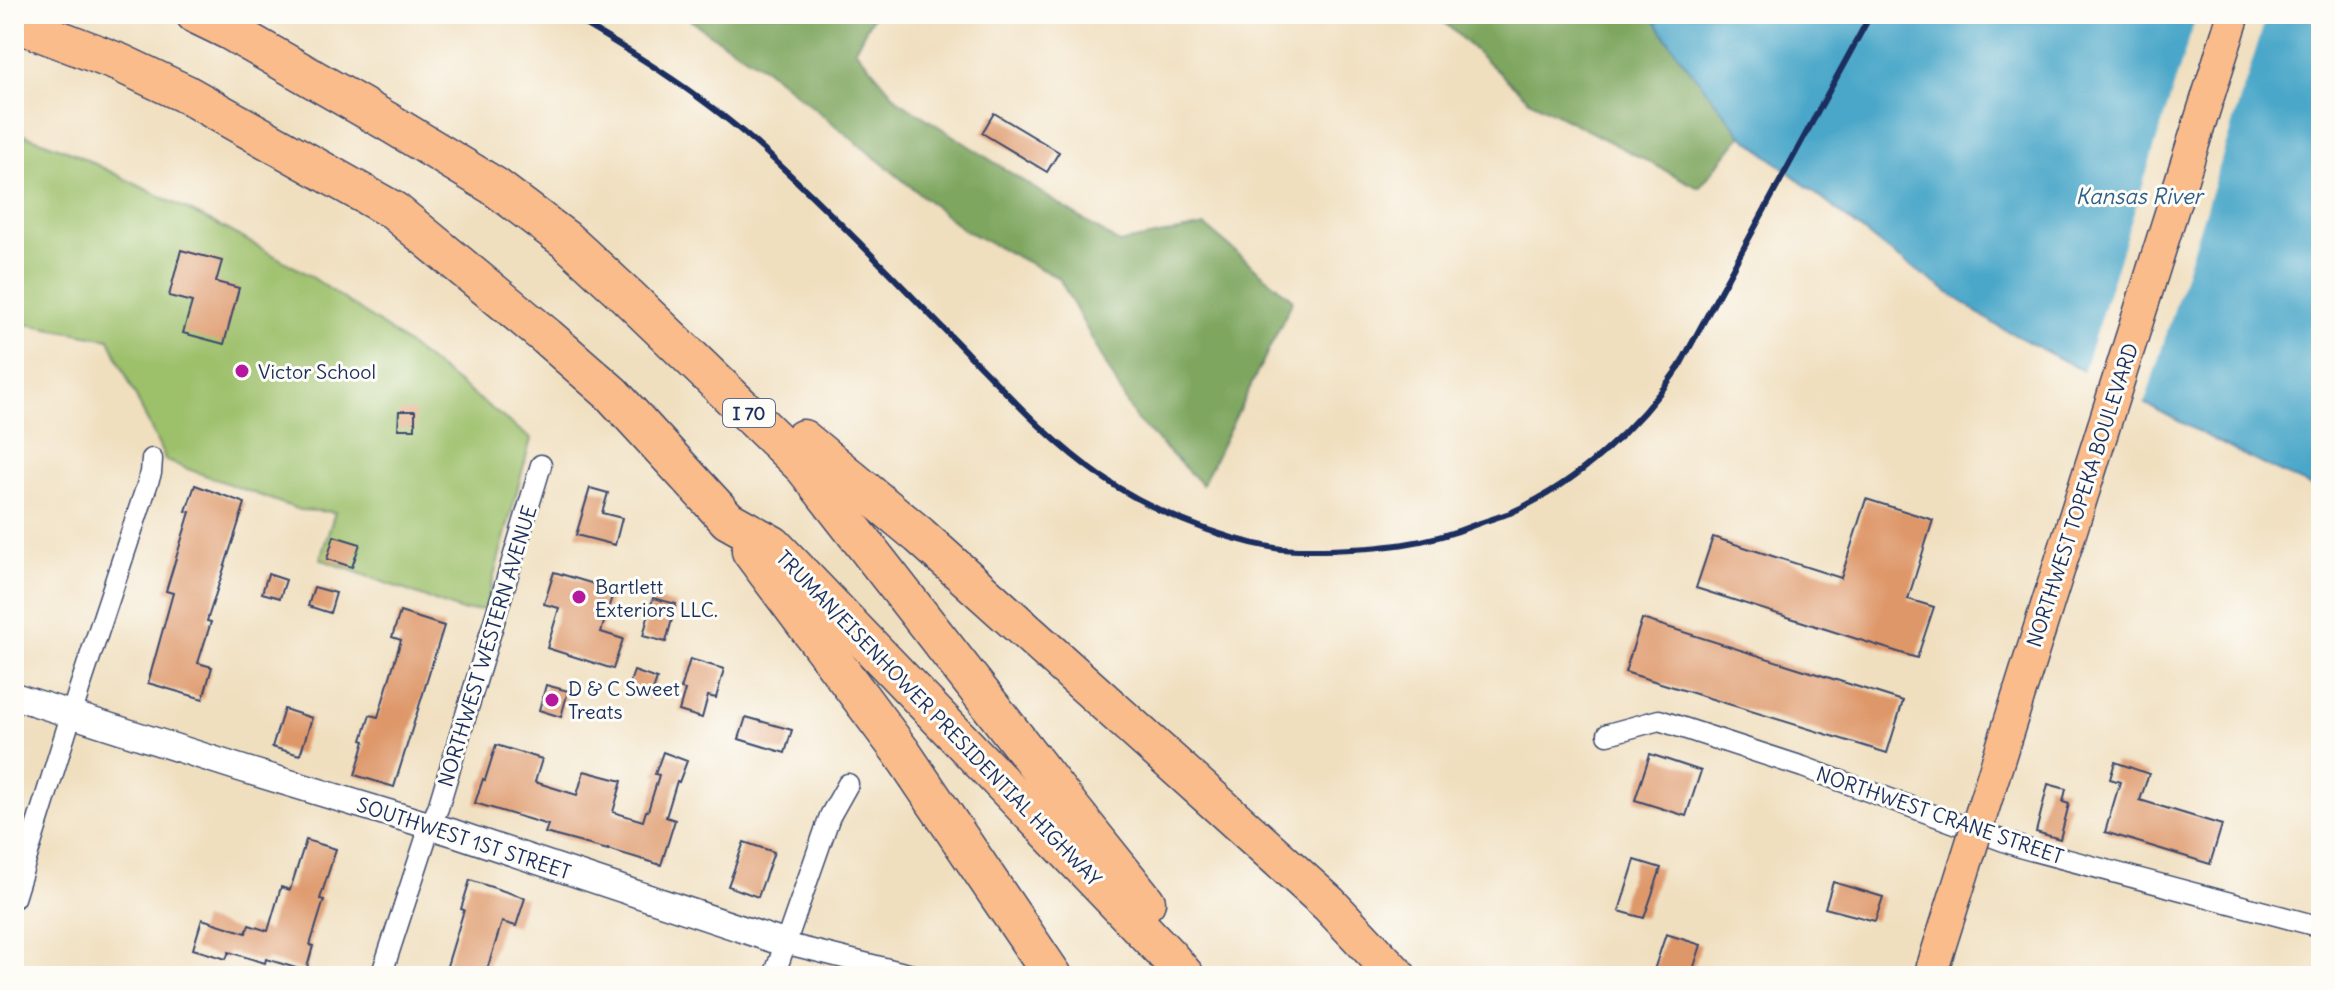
<svg xmlns="http://www.w3.org/2000/svg" width="2335" height="990" font-family="Delius,sans-serif">
<style>
.green{fill:#9dc06a;stroke:#5c7864;stroke-width:2}
.forest{fill:#7ea65e;stroke:#4c6a5e;stroke-width:2}
.water{fill:#4ba7c9;stroke:#336b94;stroke-width:2}
.pier{fill:#f0dfbf}
.building{fill:#de9769}
.lines{fill:none;stroke-linecap:round;stroke-linejoin:round}
.minor-casing{stroke:#3b496d;stroke-width:23}
.tertiary-casing{stroke:#3b496d;stroke-width:29}
.motorway-casing{stroke:#3b496d;stroke-width:41}
.minor{stroke:#fff;stroke-width:20}
.tertiary{stroke:#fff;stroke-width:26}
.motorway{stroke:#fabc8b;stroke-width:38}
.rail{stroke:#1b2f5e;stroke-width:6}
.primary-bridge-casing{stroke:#3b496d;stroke-width:35;stroke-linecap:butt}
.primary-bridge{stroke:#fabc8b;stroke-width:32}
.poi-dot{fill:#b5179e;stroke:#fdfcf7;stroke-width:3}
.labels{text-anchor:middle;dominant-baseline:central;stroke-width:6;stroke-linejoin:round;paint-order:stroke}
.shield{fill:#fdfcf7;stroke:#5f6c8c;stroke-width:2}
.shield-label{font-size:18px;font-weight:bold;fill:#1b2f5e}
.poi-label{font-size:20px;fill:#1b2f5e;stroke:#fdfcf7;text-anchor:start}
.street-label{font-size:20px;fill:#1b2f5e;stroke:#fdfcf7}
.water-label{font-size:22px;font-style:italic;fill:#2e5f89;stroke:#fdfcf7}
</style>
<rect width="100%" height="100%" fill="#fdfcf7"/>
<filter id="ink" filterUnits="userSpaceOnUse"><feTurbulence type="fractalNoise" baseFrequency=".0125" numOctaves="2"/><feDisplacementMap in="SourceGraphic" scale="16" xChannelSelector="R" yChannelSelector="G"/><feConvolveMatrix kernelMatrix="1 2 1 2 8 2 1 2 1" color-interpolation-filters="sRGB"/></filter>
<filter id="wash" filterUnits="userSpaceOnUse"><feTurbulence type="fractalNoise" baseFrequency=".006" numOctaves="4" result="noise"/><feDisplacementMap in="SourceGraphic" scale="32" xChannelSelector="R" yChannelSelector="G"/><feGaussianBlur stdDeviation="1.8" result="paint"/><feColorMatrix in="noise" values="0 0 0 0 0 0 0 0 0 0 0 0 0 0 0 0 0 1.4 0 .05"/><feComposite in="paint" operator="in"/></filter>
<g filter="url(#wash)">
<rect width="100%" height="100%" fill="#f0dfbf"/>
<polygon class="green" points="14,131 69,151 230,231 309,275 389,330 531,439 485,609 462,611 320,559 335,512 300,510 166,461 109,339 14,322"/>
<g class="forest">
<polygon points="683,14 874,14 855,49 898,100 1119,243 1205,226 1293,300 1202,485 1135,418 1059,278 964,230 766,69 708,33"/>
<polygon points="1435,14 1650,14 1680,57 1742,135 1699,188 1529,100"/>
</g>
<polygon class="water" points="1650,14 2321,14 2321,491 2243,455 1994,324 1879,244 1742,135 1680,57"/>
<polygon class="pier" points="2197,14 2267,14 2143,408 2082,376"/>
<g id="blocks">
<g class="building">
<polygon points="994,113 1059,152 1047,172 982,133"/>
<polygon points="181,250 222,261 216,282 239,288 224,344 183,333 192,302 169,296"/>
<polygon points="399,411 415,411 415,429 398,429"/>
<polygon points="195,485 245,503 207,621 211,622 198,663 212,667 203,699 148,683 173,593 166,591 190,512 186,511"/>
<polygon points="590,488 608,493 602,513 622,518 615,545 576,535"/>
<polygon points="1866,499 1933,520 1908,599 1934,607 1917,658 1696,588 1713,537 1841,578"/>
<polygon points="334,536 360,544 352,567 327,559"/>
<polygon points="554,572 614,590 601,632 623,639 613,669 547,648 559,608 544,604"/>
<polygon points="268,574 286,580 280,598 262,593"/>
<polygon points="314,587 336,593 330,613 308,606"/>
<polygon points="653,598 676,604 666,642 643,636"/>
<polygon points="400,612 444,626 394,787 355,775 365,741 362,740 370,715 378,717 401,640 392,637"/>
<polygon points="1642,619 1903,701 1887,753 1625,672"/>
<polygon points="690,659 724,669 716,698 708,696 702,718 679,711 685,690 681,689"/>
<polygon points="634,671 657,679 650,699 627,691"/>
<polygon points="546,685 568,691 561,717 539,710"/>
<polygon points="284,709 312,718 300,755 272,747"/>
<polygon points="746,717 792,730 785,753 739,739"/>
<polygon points="496,745 542,759 535,782 577,795 584,771 622,781 613,812 643,821 646,811 648,811 659,775 655,774 663,752 687,761 679,782 677,781 666,817 675,820 661,865 608,849 608,850 545,833 548,825 475,803 483,779 485,780"/>
<polygon points="1650,754 1701,771 1686,816 1635,800"/>
<polygon points="2115,762 2149,774 2140,800 2222,825 2210,864 2105,832 2120,782 2110,779"/>
<polygon points="2048,784 2066,789 2063,802 2069,804 2060,839 2036,832"/>
<polygon points="306,840 336,849 320,899 324,900 310,945 313,946 306,971 266,959 265,963 229,952 226,959 193,949 202,919 246,933 249,925 268,931 281,887 290,890"/>
<polygon points="744,842 774,852 758,897 728,886"/>
<polygon points="1635,860 1661,868 1644,918 1619,911"/>
<polygon points="470,880 525,898 516,926 502,922 485,976 444,976 464,910 461,909"/>
<polygon points="1833,882 1883,897 1875,921 1825,908"/>
<polygon points="1666,934 1701,945 1691,976 1652,976"/>
</g>
</g>
</g>
<g filter="url(#ink)">
<use href="#blocks" fill-opacity="0" stroke="#3b496d" stroke-width="2"/>
<g class="lines">
<defs>
<g id="minor">
<polyline points="1608,734 1659,720 1803,767 2023,848 2321,927"/>
<polyline points="14,898 80,687 151,473 152,459"/>
<polyline points="784,943 916,976"/>
<polyline points="381,976 430,826 438,808 541,465"/>
<polyline points="774,976 830,816 848,784"/>
</g>
<polyline id="tertiary" points="14,696 243,769 454,833 784,943"/>
<g id="motorway">
<polyline points="195,14 230,31 390,123 494,186 566,240 627,296 804,467 1058,792 1146,902"/>
<polyline points="14,22 120,63 186,94 394,211 547,337 612,394 728,520 773,545 1169,957 1185,976"/>
<polyline points="803,439 919,535 1329,904 1397,976"/>
<polyline points="751,551 902,753 1053,976"/>
</g>
</defs>
<use href="#minor" class="minor-casing"/>
<use href="#tertiary" class="tertiary-casing"/>
<use href="#motorway" class="motorway-casing"/>
<use href="#minor" class="minor"/>
<use href="#tertiary" class="tertiary"/>
<use href="#motorway" class="motorway"/>
<path class="rail" d="M567,14c71,41 143,86 202,141 69,64 134,132 199,199 42,42 82,87 131,121 48,34 118,63 176,73 16,3 32,2 48,2 55,-1 103,-5 154,-26 11,-4 22,-7 33,-11 68,-30 127,-85 169,-146l192,-353"/>
<defs>
<polyline id="primary-bridge" points="1930,976 2234,14"/>
</defs>
<use href="#primary-bridge" class="primary-bridge-casing"/>
<use href="#primary-bridge" class="primary-bridge"/>
</g>
</g>
<g class="poi-dot">
<circle cx="242" cy="371" r="8"/>
<circle cx="579" cy="597" r="8"/>
<circle cx="552" cy="700" r="8"/>
</g>
<g class="labels">
<rect class="shield" x="723" y="399" width="52" height="28" rx="6"/>
<g class="shield-label">
<text x="749" y="413">I 70</text>
</g>
<g class="poi-label">
<text x="258" y="371">Victor School</text>
<text x="595" y="586">Bartlett<tspan x="595" dy="23">Exteriors LLC.</tspan></text>
<text x="568" y="688">D &amp; C Sweet<tspan x="568" dy="23">Treats</tspan></text>
</g>
<g class="street-label">
<text transform="translate(2082 495) rotate(-72)">NORTHWEST TOPEKA BOULEVARD</text>
<text transform="translate(487 646) rotate(-73)">NORTHWEST WESTERN AVENUE</text>
<text transform="translate(939 718) rotate(46)">TRUMAN/EISENHOWER PRESIDENTIAL HIGHWAY</text>
<text transform="translate(1940 815) rotate(19)">NORTHWEST CRANE STREET</text>
<text transform="translate(464 838) rotate(18)">SOUTHWEST 1ST STREET</text>
</g>
<g class="water-label">
<text x="2139" y="196">Kansas River</text>
</g>
</g>
<rect width="2335" height="990" fill="none" stroke="#fdfcf7" stroke-width="48"/>
</svg>
